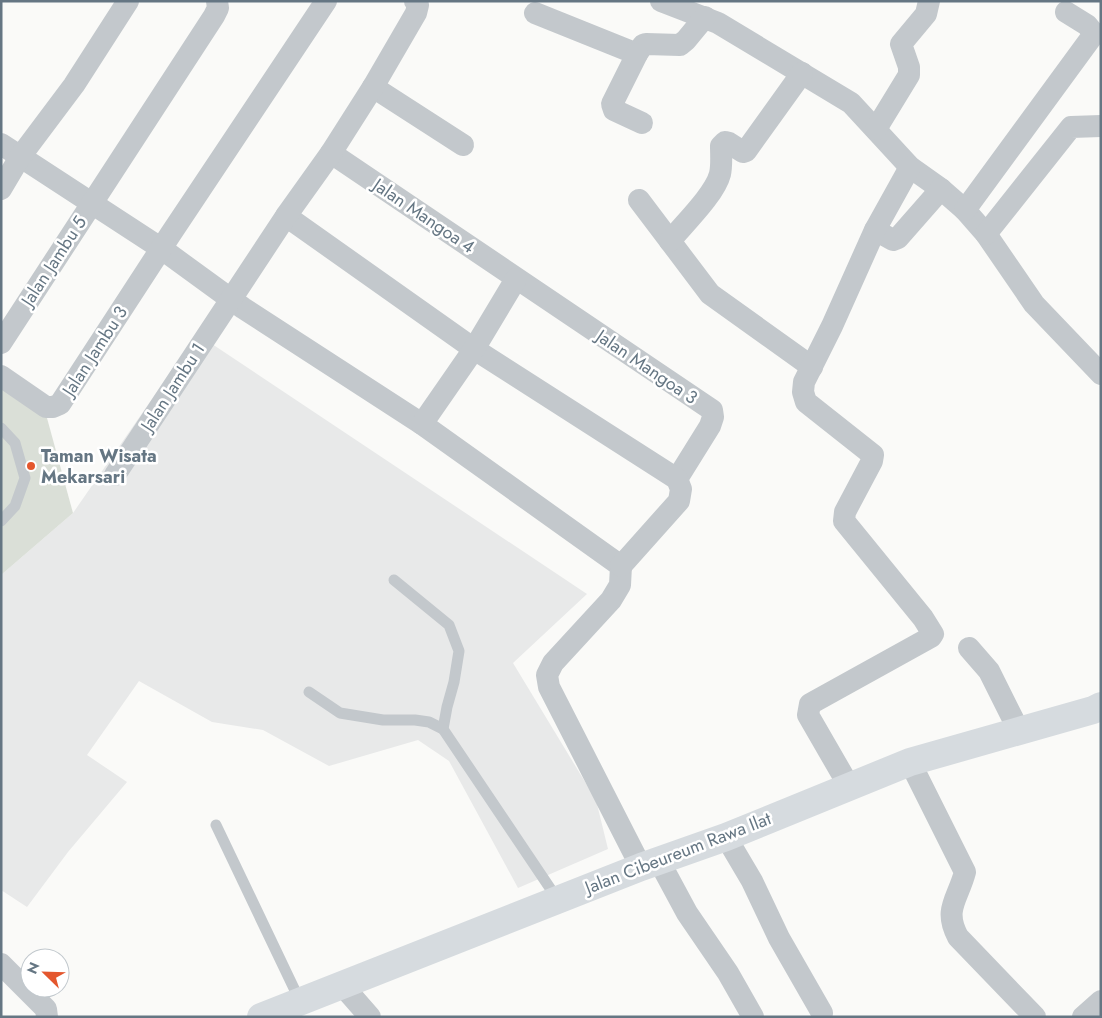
<svg xmlns="http://www.w3.org/2000/svg" width="1102" height="1018" font-family="Jost,sans-serif">
<style>
.built{fill:#e8e9e9}
.green{fill:#dadfd7}
.lines{fill:none;stroke-linecap:round;stroke-linejoin:round}
.lane{stroke:#c3c8cc;stroke-width:11}
.street{stroke:#c3c8cc;stroke-width:22}
.secondary{stroke:#d6dbdf;stroke-width:28}
.poi-dot{fill:#e4572e;stroke:#fff;stroke-width:2}
.labels{text-anchor:middle;dominant-baseline:central;stroke-width:5;stroke-linejoin:round;paint-order:stroke}
.street-label{font-size:18px;fill:#657683;stroke:#fff}
.poi-label{font-size:18px;font-weight:bold;fill:#657683;stroke:#fff;text-anchor:start}
</style>
<rect width="100%" height="100%" fill="#fafaf8"/>
<polygon class="built" points="197,334 587,594 513,663 596,800 608,849 518,888 449,761 418,740 329,766 263,730 212,722 139,681 87,755 127,782 68,852 27,907 1,890 1,575 73,513"/>
<polygon class="green" points="1,387 47,418 73,513 1,575"/>
<g class="lines">
<g class="lane">
<polyline points="1,428 15,443 25,478 15,506 1,521"/>
<polyline points="394,580 449,625 459,651 454,682 447,707 443,729"/>
<polyline points="309,692 340,713 383,720 415,720 429,722 443,729 558,900"/>
<polyline points="216,825 300,1001"/>
</g>
<g class="street">
<polyline points="661,1 718,23 851,103 910,167 941,189 965,210 986,234 1034,304 1101,374"/>
<polyline points="535,13 637,54 643,45 646,44 680,45 686,40 705,17"/>
<polyline points="637,54 612,104 614,110 642,123"/>
<polyline points="373,87 463,145"/>
<polyline points="876,129 909,75 909,67 901,44 926,14 929,1"/>
<polyline points="1,144 162,249 243,308 422,424 621,566 620,585 611,600 553,663 547,675 549,687 641,867"/>
<polyline points="331,153 712,410 713,417 710,426 677,479"/>
<polyline points="1,189 20,157 74,85 128,1"/>
<polyline points="639,200 710,294 812,367"/>
<polyline points="965,210 1091,38 1092,31 1087,25 1066,12"/>
<polyline points="286,216 474,349 677,479 681,489 679,501 621,566"/>
<polyline points="875,230 893,240 898,238 941,189"/>
<polyline points="986,234 1071,127 1101,126"/>
<path d="M670,241c14,-17 45,-47 50,-67 2,-9 1,-19 1,-28l4,-4 4,1 14,9 3,-1 56,-78"/>
<polyline points="1,343 214,16 218,8 217,1"/>
<polyline points="1,376 46,407 53,407 60,404 170,235 326,1"/>
<polyline points="422,424 474,349 516,279"/>
<polyline points="115,475 286,216 331,153 373,87 416,13 418,5 415,1"/>
<polyline points="969,648 989,671 1019,731"/>
<path d="M910,762l55,110c-7,27 -22,37 -7,65l77,80"/>
<polyline points="849,786 808,715 810,704 931,637 933,634 923,618 844,521 845,512 872,461 873,455 806,402 803,392 804,382 832,326 875,230 910,167"/>
<polyline points="726,837 752,881 779,938 822,1013"/>
<polyline points="659,861 687,913 728,973 753,1017"/>
<polyline points="1,964 46,1009 47,1017"/>
<polyline points="342,985 370,1017"/>
<polyline points="1083,1017 1101,1001"/>
</g>
<polyline class="secondary" points="261,1017 641,867 726,837 910,762 1093,710 1101,706"/>
</g>
<circle class="poi-dot" cx="31" cy="466" r="5"/>
<g class="labels">
<g class="street-label">
<text transform="translate(424 216) rotate(34)">Jalan Mangoa 4</text>
<text transform="translate(54 261) rotate(-57)">Jalan Jambu 5</text>
<text transform="translate(95 351) rotate(-57)">Jalan Jambu 3</text>
<text transform="translate(647 367) rotate(34)">Jalan Mangoa 3</text>
<text transform="translate(173 387) rotate(-57)">Jalan Jambu 1</text>
<text transform="translate(678 853) rotate(-21)">Jalan Cibeureum Rawa Ilat</text>
</g>
<g class="poi-label">
<text x="41" y="456">Taman Wisata<tspan x="41" dy="21">Mekarsari</tspan></text>
</g>
</g>
<rect width="1102" height="1018" fill="none" stroke="#657683" stroke-width="5"/>
<g transform="translate(45 973) rotate(293)"><circle r="24" fill="#ffffff" stroke="#c1c8cd"/>
<path d="M0-4L9 19L0 12L-9 19Z" fill="#e4572e"/>
<text y="-8" font-size="14" font-weight="bold" text-anchor="middle" fill="#657683">N</text>
</g>
</svg>
